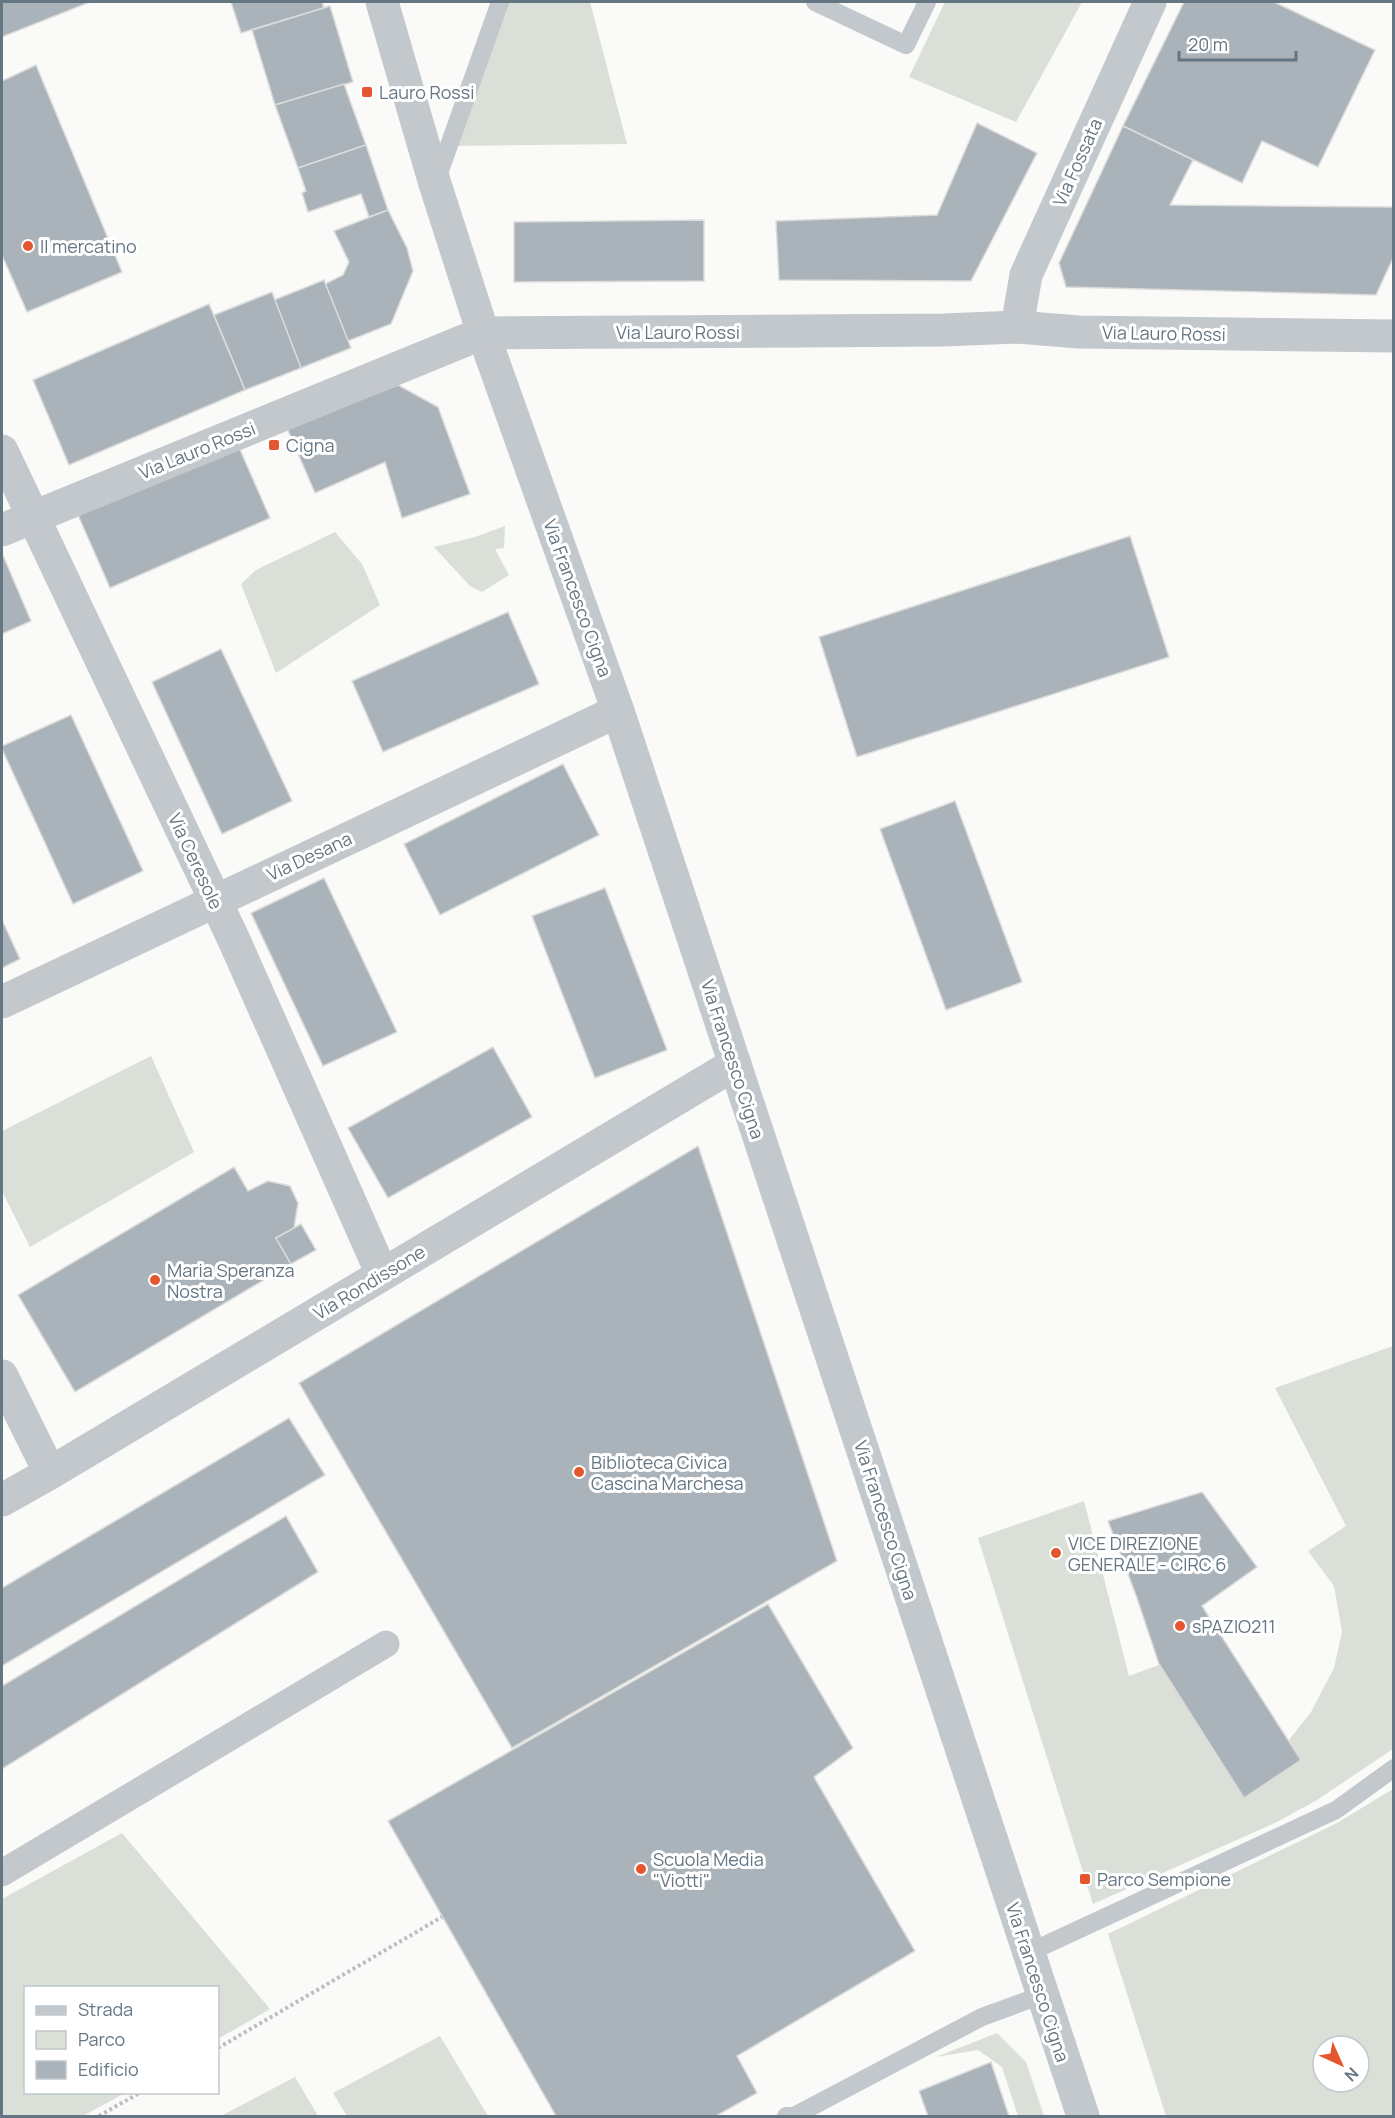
<svg xmlns="http://www.w3.org/2000/svg" width="1395" height="2118" viewBox="0 0 1395 2118" font-family="Manrope,sans-serif">
<rect width="100%" height="100%" fill="#fafaf8"/>
<g fill="#dadfd7" fill-rule="evenodd">
<polygon points="508,2 590,2 627,144 452,146"/>
<polygon points="945,2 1082,2 1016,122 909,77"/>
<polygon points="505,526 504,548 495,549 509,575 482,592 470,586 434,547 475,537"/>
<polygon points="335,532 362,564 380,605 276,673 241,584 256,570"/>
<polygon points="151,1056 194,1152 30,1247 2,1191 2,1131"/>
<polygon points="1393,1346 1393,1749 1317,1800 1277,1822 1093,1904 978,1538 1084,1501 1129,1676 1159,1665 1244,1797 1311,1712 1334,1668 1342,1632 1334,1586 1308,1551 1346,1526 1275,1388"/>
<path d="M 1393,1789 L 1393,2116 L 1166,2116 L 1108,1934 L 1337,1823 ZM 1323,2046 L 1359,2046 L 1359,2082 L 1323,2082 Z"/>
<polygon points="122,1833 270,2009 218,2039 218,1988 26,1988 26,2092 125,2093 83,2116 2,2116 2,1899"/>
<polygon points="997,2033 1026,2062 1044,2116 1018,2116 1002,2067 978,2050 936,2057"/>
<polygon points="440,2036 488,2116 347,2116 333,2093"/>
<polygon points="295,2077 318,2116 221,2116"/>
</g>
<g fill="#aab3b9" stroke="#dcdcda" stroke-width="1.5">
<polygon points="2,2 90,2 2,37"/>
<polygon points="231,2 322,2 324,8 241,33"/>
<polygon points="1184,2 1274,2 1375,50 1318,167 1262,141 1242,183 1123,126"/>
<polygon points="330,6 353,82 275,105 252,30"/>
<polygon points="36,65 122,272 27,312 2,255 2,81"/>
<polygon points="344,84 366,145 298,168 275,105"/>
<polygon points="977,123 1037,153 971,281 779,280 776,221 937,215"/>
<polygon points="1123,126 1193,160 1170,205 1394,207 1394,256 1376,295 1066,287 1059,263"/>
<polygon points="366,145 388,210 369,217 361,194 308,212 302,193 306,191 298,168"/>
<polygon points="388,210 407,248 413,271 391,324 348,341 325,284 343,275 349,262 334,231"/>
<polygon points="704,220 704,281 514,282 514,222"/>
<polygon points="324,280 351,348 301,368 274,300"/>
<polygon points="272,292 301,368 245,390 214,315"/>
<polygon points="209,304 245,390 69,465 33,380"/>
<polygon points="398,385 438,407 470,494 402,518 385,462 315,493 287,428"/>
<polygon points="238,445 270,518 110,588 78,515"/>
<polygon points="1130,536 1169,657 857,757 819,637"/>
<polygon points="2,553 31,621 2,634"/>
<polygon points="508,612 539,684 383,752 352,681"/>
<polygon points="221,649 292,801 222,834 152,682"/>
<polygon points="71,715 143,871 73,904 2,749 2,746"/>
<polygon points="563,764 599,835 440,915 404,844"/>
<polygon points="955,801 1022,982 946,1010 880,829"/>
<polygon points="324,878 397,1032 323,1066 251,913"/>
<polygon points="605,888 667,1050 595,1078 532,916"/>
<polygon points="2,920 20,959 2,968"/>
<polygon points="493,1047 532,1117 388,1198 348,1128"/>
<polygon points="698,1146 837,1561 512,1748 299,1383"/>
<polygon points="234,1167 248,1191 268,1181 290,1186 298,1203 294,1228 276,1238 291,1264 75,1392 18,1295"/>
<polygon points="301,1224 316,1250 291,1264 276,1238"/>
<polygon points="289,1418 325,1475 2,1666 2,1588"/>
<polygon points="1202,1492 1257,1567 1202,1606 1301,1760 1244,1798 1159,1664 1137,1598 1108,1521"/>
<polygon points="286,1516 318,1572 2,1769 2,1686"/>
<polygon points="768,1604 853,1748 814,1777 915,1951 737,2056 757,2093 716,2116 556,2116 388,1821"/>
<polygon points="991,2062 1009,2116 928,2116 919,2091"/>
</g>
<g fill="none" stroke-linecap="round" stroke-linejoin="round">
<g stroke="#bbbfc2" stroke-width="4" stroke-dasharray="3 3" stroke-linecap="butt">
<polyline points="218,2048 442,1917"/>
<polyline points="99,2116 141,2092"/>
</g>
<g stroke="#c3c8cc" stroke-width="18">
<polyline points="815,2 906,45 927,2"/>
<polyline points="437,179 500,2"/>
<polyline points="1028,1953 1336,1810 1394,1768"/>
<polyline points="786,2116 794,2116 982,2017 1042,1995"/>
</g>
<polyline stroke="#c3c8cc" stroke-width="27" points="2,1873 386,1644"/>
<g stroke="#c3c8cc" stroke-width="33">
<polyline points="1017,327 1026,275 1150,2"/>
<polyline points="2,451 234,940 382,1274"/>
<polyline points="2,1002 618,711"/>
<polyline points="2,1376 50,1473"/>
<polyline points="2,1500 50,1473 735,1064"/>
</g>
<g stroke="#c3c8cc" stroke-width="33">
<polyline points="382,2 435,184 483,333 618,711 1083,2116"/>
<polyline points="2,530 483,333 944,330 1017,327 1079,332 1394,336"/>
</g>
</g>
<g fill="#e4572e" stroke="#fff" stroke-width="2">
<rect x="361" y="86" width="12" height="12" rx="3"/>
<circle cx="28" cy="246" r="6"/>
<rect x="268" y="439" width="12" height="12" rx="3"/>
<circle cx="155" cy="1280" r="6"/>
<circle cx="579" cy="1472" r="6"/>
<circle cx="1056" cy="1553" r="6"/>
<circle cx="1180" cy="1626" r="6"/>
<circle cx="641" cy="1869" r="6"/>
<rect x="1079" y="1873" width="12" height="12" rx="3"/>
</g>
<g text-anchor="middle" dominant-baseline="central" stroke-width="6" stroke-linejoin="round" paint-order="stroke">
<g font-size="18" fill="#657683" stroke="#fff" text-anchor="start">
<text x="379" y="92">Lauro Rossi</text>
<text x="40" y="246">Il mercatino</text>
<text x="286" y="445">Cigna</text>
<text x="167" y="1270">Maria Speranza<tspan x="167" dy="21">Nostra</tspan></text>
<text x="591" y="1462">Biblioteca Civica<tspan x="591" dy="21">Cascina Marchesa</tspan></text>
<text x="1068" y="1543">VICE DIREZIONE<tspan x="1068" dy="21">GENERALE - CIRC 6</tspan></text>
<text x="1192" y="1626">sPAZIO211</text>
<text x="653" y="1859">Scuola Media<tspan x="653" dy="21">"Viotti"</tspan></text>
<text x="1097" y="1879">Parco Sempione</text>
</g>
<g font-size="18" fill="#657683" stroke="#fff">
<text transform="translate(1077 162) rotate(-66)">Via Fossata</text>
<text x="678" y="332">Via Lauro Rossi</text>
<text transform="translate(1164 333) rotate(1)">Via Lauro Rossi</text>
<text transform="translate(197 450) rotate(-22)">Via Lauro Rossi</text>
<text transform="translate(578 598) rotate(70)">Via Francesco Cigna</text>
<text transform="translate(309 856) rotate(-25)">Via Desana</text>
<text transform="translate(196 861) rotate(65)">Via Ceresole</text>
<text transform="translate(733 1059) rotate(72)">Via Francesco Cigna</text>
<text transform="translate(369 1282) rotate(-31)">Via Rondissone</text>
<text transform="translate(886 1520) rotate(72)">Via Francesco Cigna</text>
<text transform="translate(1038 1982) rotate(72)">Via Francesco Cigna</text>
</g>
</g>
<rect width="1395" height="2118" fill="none" stroke="#657683" stroke-width="6"/>
<rect x="24" y="1986" width="195" height="108" fill="#ffffff" stroke="#c1c8cd" stroke-width="1.5"/>
<rect x="36" y="2006" width="30" height="9" fill="#c3c8cc" stroke="#c1c8cd" stroke-width="1.5"/>
<text x="78" y="2016" font-size="18" fill="#657683">Strada</text>
<rect x="36" y="2031" width="30" height="18" fill="#dadfd7" stroke="#c1c8cd" stroke-width="1.5"/>
<text x="78" y="2046" font-size="18" fill="#657683">Parco</text>
<rect x="36" y="2061" width="30" height="18" fill="#aab3b9" stroke="#c1c8cd" stroke-width="1.5"/>
<text x="78" y="2076" font-size="18" fill="#657683">Edificio</text>
<g transform="translate(1341 2064) rotate(135)"><circle r="28" fill="#ffffff" stroke="#c1c8cd" stroke-width="1.5"/>
<path d="M0-4.5L10 22L0 15L-10 22Z" fill="#e4572e"/>
<text y="-9" font-size="16" font-weight="bold" text-anchor="middle" fill="#657683">N</text>
</g>
<path d="M1179 51v9h117v-9" fill="none" stroke="#657683" stroke-width="3"/>
<text x="1188" y="51" font-size="18" fill="#657683" stroke="#ffffff" stroke-width="4.5" paint-order="stroke">20 m</text>
</svg>
